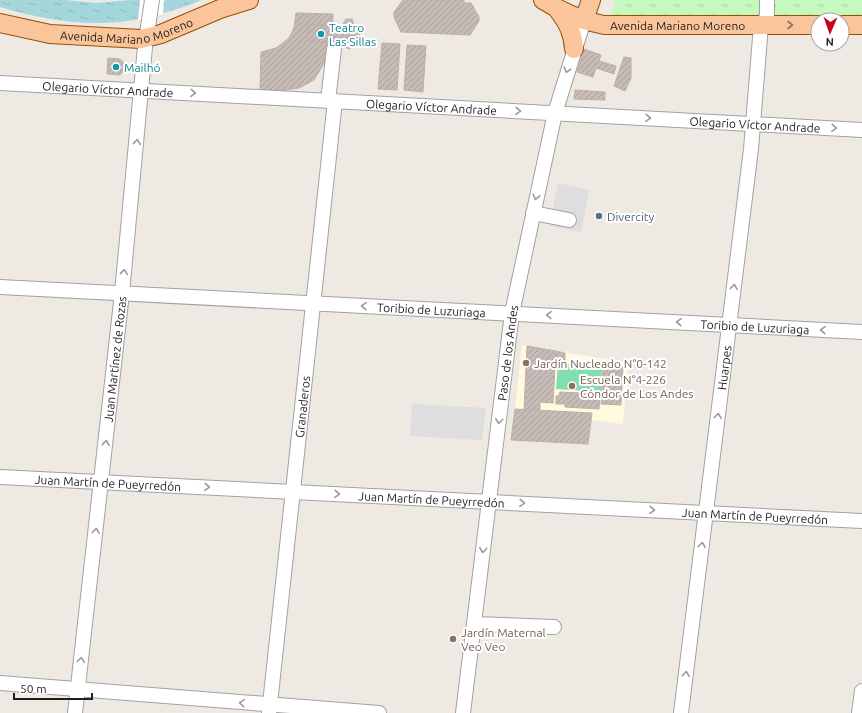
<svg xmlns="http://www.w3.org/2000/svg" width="862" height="713" viewBox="0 0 862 713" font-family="Ubuntu,sans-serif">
<defs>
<pattern id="park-tufts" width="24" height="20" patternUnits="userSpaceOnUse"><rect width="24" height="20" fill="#c4f9c0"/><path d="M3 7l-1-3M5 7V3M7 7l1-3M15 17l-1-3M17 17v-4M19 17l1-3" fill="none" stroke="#a8d5a5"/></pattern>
<pattern id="water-ripples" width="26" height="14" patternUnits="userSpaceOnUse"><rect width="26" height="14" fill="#a4d7dc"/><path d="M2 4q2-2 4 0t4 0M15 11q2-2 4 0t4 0" fill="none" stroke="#8db8bc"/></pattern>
<pattern id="building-hatch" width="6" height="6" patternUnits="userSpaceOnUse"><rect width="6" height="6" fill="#c6bbb7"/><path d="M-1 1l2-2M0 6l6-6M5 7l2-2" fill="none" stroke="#aaa09d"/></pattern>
</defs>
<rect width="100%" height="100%" fill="#efe9e4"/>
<polygon fill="#fffadd" points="522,345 629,363 623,424 591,420 591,413 515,409"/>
<polygon fill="url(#park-tufts)" points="616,0 862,0 862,16 610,17"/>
<polygon fill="#82dead" points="558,363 602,366 601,392 556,389"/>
<g fill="#dedede">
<polygon points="558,183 589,190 581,232 549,226"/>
<polygon points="412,404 486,408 482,440 410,436"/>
</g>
<path fill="url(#water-ripples)" d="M 0,0 L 65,0 L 96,3 L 130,0 L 202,0 C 127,30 77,29 0,7 Z"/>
<polygon fill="#fff" points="140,0 164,0 163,14 138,20"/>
<g fill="url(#building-hatch)" stroke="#c0aea6">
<polygon points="403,0 464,0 464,3 471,3 479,17 479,21 470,35 401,32 394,17 394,12"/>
<polygon points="296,13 333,14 332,43 328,57 314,80 299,88 279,91 260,90 261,52 276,48 289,38 294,28"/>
<polygon points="346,19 352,19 355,28 360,28 359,44 348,49 342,43 307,41 307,25 342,26"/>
<polygon points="382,43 400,44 397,90 378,89"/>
<polygon points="407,45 426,46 423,92 404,90"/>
<polygon points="584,49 601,55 599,61 616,66 614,74 596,68 593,77 577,72"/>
<polygon points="624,57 631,58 631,78 625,91 614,86"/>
<polygon points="108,58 120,59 125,64 125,70 120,75 107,74"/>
<polygon points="575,90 605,92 605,100 574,99"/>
<polygon points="527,346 556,351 553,403 540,402 540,410 524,409"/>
<polygon points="556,351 565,353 565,361 556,361"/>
<polygon points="603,366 623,367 621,405 601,404"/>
<polygon points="560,392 600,394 599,409 565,407 565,404 556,404 556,396 559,396"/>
<polygon points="515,409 592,413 588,444 511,440"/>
</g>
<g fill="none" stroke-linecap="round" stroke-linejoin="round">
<defs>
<g id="minor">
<path id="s1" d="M 0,83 L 862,130"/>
<polyline points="328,101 334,49"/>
<polyline points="533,213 569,220"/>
<path id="s2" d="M 0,287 L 862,332"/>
<path id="s3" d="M 0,477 L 862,521"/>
<polyline points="474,624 554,627"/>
<polyline points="0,683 379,713"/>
<path id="s4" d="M 75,713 L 122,293 L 145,47 L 152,0"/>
<path id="s5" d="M 269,713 L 335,101"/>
<path id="s6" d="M 463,713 L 512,313 L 555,113 L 584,20"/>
<path id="s7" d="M 681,713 L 751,149 L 761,25 L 767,17 L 767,0"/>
<polyline points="859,713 862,691"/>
</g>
<g id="major">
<path id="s8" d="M 543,0 C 562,12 582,21 604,25 L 818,25"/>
<path d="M 558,10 C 568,23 573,33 574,49"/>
<polyline points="584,20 591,0"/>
<path id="s9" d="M 0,23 L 50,34 L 141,39 L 161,34 L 220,9 L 249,0"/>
<polyline points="842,25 862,25"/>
</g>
</defs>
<use href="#minor" stroke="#a2a2a2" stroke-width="16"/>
<use href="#major" stroke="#965001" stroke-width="20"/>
<use href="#minor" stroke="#fff" stroke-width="14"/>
<use href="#major" stroke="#fbc59c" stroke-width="18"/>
</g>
<defs><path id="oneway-chevron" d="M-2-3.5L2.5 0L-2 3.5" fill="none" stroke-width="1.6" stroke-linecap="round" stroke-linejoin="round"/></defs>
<use stroke="#8c725d" href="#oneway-chevron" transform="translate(790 25)"/>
<g stroke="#9a9a9a">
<use href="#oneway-chevron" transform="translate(567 70) rotate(106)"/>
<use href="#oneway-chevron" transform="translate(193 93) rotate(3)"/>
<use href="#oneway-chevron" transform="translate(518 111) rotate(3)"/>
<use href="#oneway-chevron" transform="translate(648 118) rotate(3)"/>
<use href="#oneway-chevron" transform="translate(834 128) rotate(3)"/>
<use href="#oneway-chevron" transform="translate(137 142) rotate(-84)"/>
<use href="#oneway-chevron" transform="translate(536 197) rotate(103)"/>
<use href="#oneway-chevron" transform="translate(124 272) rotate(-84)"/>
<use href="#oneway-chevron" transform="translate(734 287) rotate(-83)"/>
<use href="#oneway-chevron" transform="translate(364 306) rotate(-177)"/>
<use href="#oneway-chevron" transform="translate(549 315) rotate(-177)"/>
<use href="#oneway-chevron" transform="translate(679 322) rotate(-177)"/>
<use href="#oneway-chevron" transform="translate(823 330) rotate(-177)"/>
<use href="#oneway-chevron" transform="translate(718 416) rotate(-83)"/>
<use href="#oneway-chevron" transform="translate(499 421) rotate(97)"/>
<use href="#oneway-chevron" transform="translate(106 443) rotate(-84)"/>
<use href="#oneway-chevron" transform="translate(207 487) rotate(3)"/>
<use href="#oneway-chevron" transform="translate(337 494) rotate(3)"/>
<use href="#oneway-chevron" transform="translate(522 503) rotate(3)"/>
<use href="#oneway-chevron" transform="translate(652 510) rotate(3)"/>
<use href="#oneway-chevron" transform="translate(96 531) rotate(-83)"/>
<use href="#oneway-chevron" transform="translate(702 545) rotate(-83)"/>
<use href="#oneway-chevron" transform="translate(483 550) rotate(97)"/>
<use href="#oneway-chevron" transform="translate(81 660) rotate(-83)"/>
<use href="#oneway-chevron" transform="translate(686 674) rotate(-83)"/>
<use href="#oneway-chevron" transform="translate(242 703) rotate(-175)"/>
</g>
<g fill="#0f9aa8" stroke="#fff" stroke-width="1.5">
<circle cx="321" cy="34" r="4"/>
<circle cx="116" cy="67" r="4"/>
</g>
<circle fill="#5c6f8a" stroke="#fff" stroke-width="1.5" cx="599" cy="216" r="4"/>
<g fill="#8d6e63" stroke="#fff" stroke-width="1.5">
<circle cx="526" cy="363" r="4"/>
<circle cx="572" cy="386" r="4"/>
<circle cx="453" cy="639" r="4"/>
</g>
<g text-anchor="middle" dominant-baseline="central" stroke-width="4" stroke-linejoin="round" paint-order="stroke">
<g font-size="12" fill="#1e1e1e" stroke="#fff">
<text stroke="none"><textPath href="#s8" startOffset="140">Avenida Mariano Moreno</textPath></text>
<text stroke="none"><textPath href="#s9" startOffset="129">Avenida Mariano Moreno</textPath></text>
<text stroke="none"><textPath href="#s1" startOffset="108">Olegario Víctor Andrade</textPath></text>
<text stroke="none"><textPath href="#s1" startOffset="432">Olegario Víctor Andrade</textPath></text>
<text stroke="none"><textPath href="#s1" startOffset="756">Olegario Víctor Andrade</textPath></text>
<text stroke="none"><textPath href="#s2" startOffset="432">Toribio de Luzuriaga</textPath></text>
<text stroke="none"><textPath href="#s2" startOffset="756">Toribio de Luzuriaga</textPath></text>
<text stroke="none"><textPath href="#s6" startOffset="363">Paso de los Andes</textPath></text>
<text stroke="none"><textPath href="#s4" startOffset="356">Juan Martínez de Rozas</textPath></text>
<text stroke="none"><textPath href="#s7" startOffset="348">Huarpes</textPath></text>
<text stroke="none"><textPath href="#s5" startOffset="308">Granaderos</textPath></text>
<text stroke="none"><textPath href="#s3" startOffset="108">Juan Martín de Pueyrredón</textPath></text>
<text stroke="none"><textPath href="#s3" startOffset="432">Juan Martín de Pueyrredón</textPath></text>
<text stroke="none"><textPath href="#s3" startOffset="756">Juan Martín de Pueyrredón</textPath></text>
</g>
<g font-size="12" fill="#0d838f" stroke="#fff" text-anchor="start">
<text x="329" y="27">Teatro<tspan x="329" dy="14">Las Sillas</tspan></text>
<text x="124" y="67">Mailhó</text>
</g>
<g font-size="12" fill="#4e5e75" stroke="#fff" text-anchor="start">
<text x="607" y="216">Divercity</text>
</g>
<g font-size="12" fill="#785e54" stroke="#fff" text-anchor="start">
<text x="534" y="363">Jardín Nucleado N°0-142</text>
<text x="580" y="379">Escuela N°4-226<tspan x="580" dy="14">Cóndor de Los Andes</tspan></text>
<text x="461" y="632">Jardín Maternal<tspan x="461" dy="14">Veo Veo</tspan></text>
</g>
</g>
<g transform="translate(830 32) rotate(182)"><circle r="19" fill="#ffffff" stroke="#a5a5a5"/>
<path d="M0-3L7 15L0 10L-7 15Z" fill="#ca011e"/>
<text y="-6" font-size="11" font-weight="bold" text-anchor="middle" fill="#1e1e1e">N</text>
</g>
<path d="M14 693v6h78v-6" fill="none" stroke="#1e1e1e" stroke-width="2"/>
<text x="20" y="693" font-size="12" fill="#1e1e1e" stroke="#ffffff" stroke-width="3" paint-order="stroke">50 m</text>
</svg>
